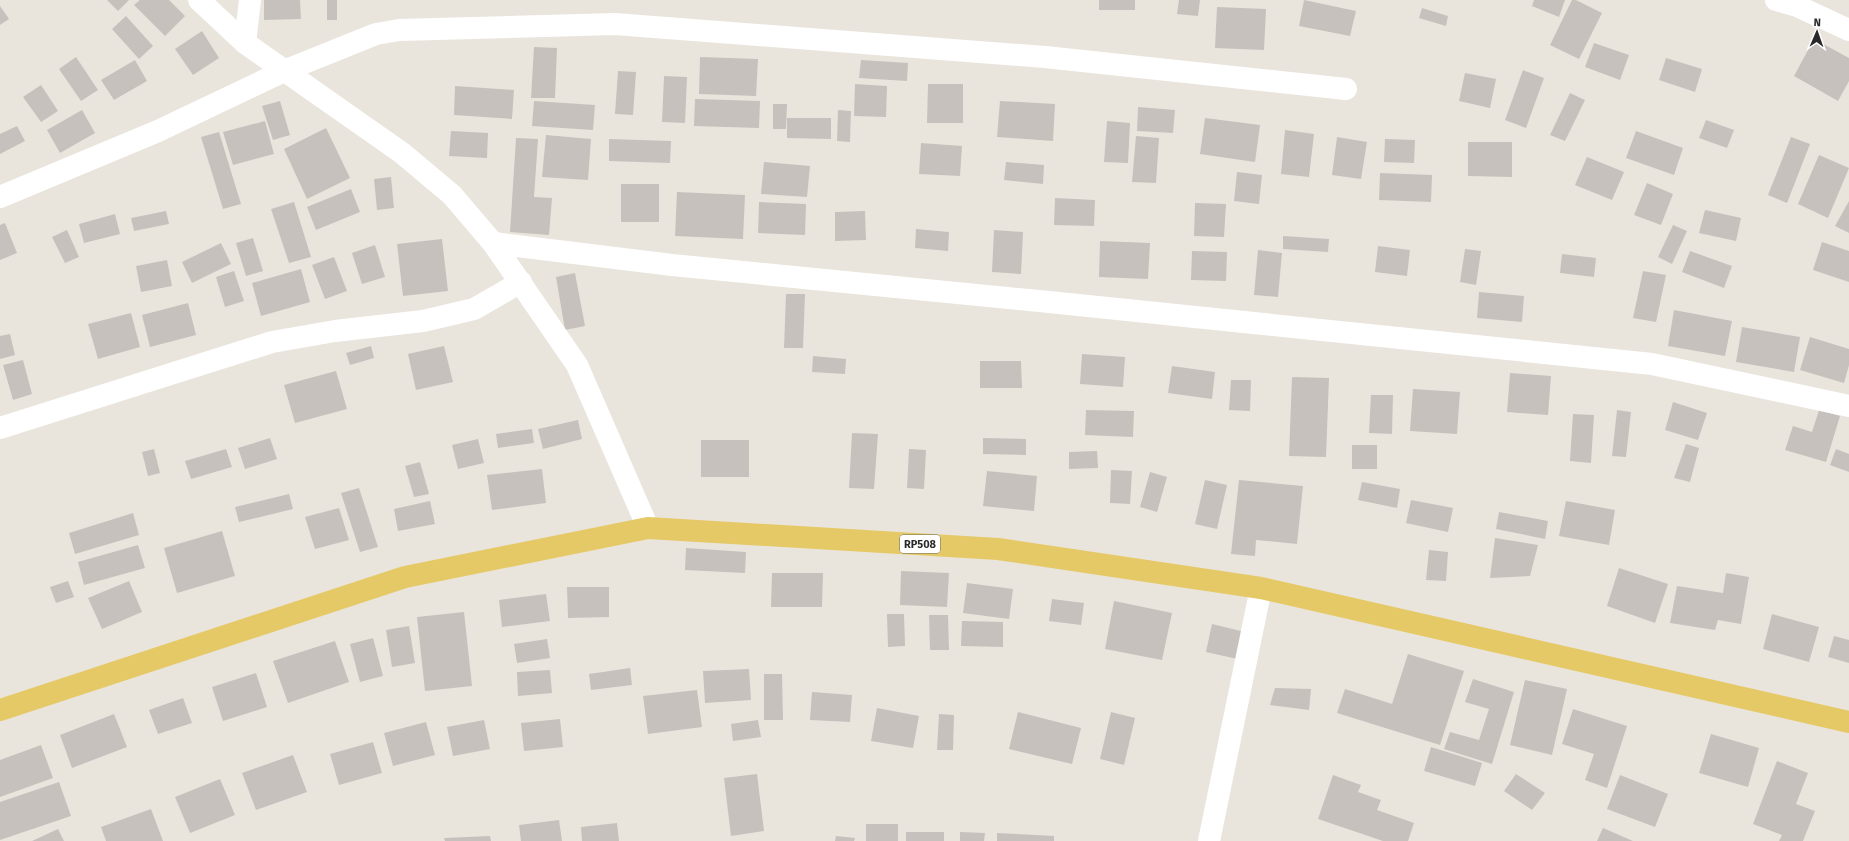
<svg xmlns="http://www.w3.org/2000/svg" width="1849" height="841" viewBox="0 0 1849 841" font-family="'Fira Sans',sans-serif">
<rect width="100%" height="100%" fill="#eae5dc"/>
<g fill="#c6c1bc">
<polygon points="107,0 129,0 118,11"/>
<polygon points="140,0 169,0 185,16 165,36 134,5"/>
<polygon points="264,0 300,0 301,19 264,20"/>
<rect x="327" y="0" width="10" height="20"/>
<rect x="1099" y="0" width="36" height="10"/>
<polygon points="1179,0 1200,0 1198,16 1177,14"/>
<polygon points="1304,0 1356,11 1350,36 1299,26"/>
<polygon points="1534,0 1565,0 1559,17 1532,6"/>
<polygon points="1572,0 1576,0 1602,13 1579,59 1550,45"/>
<polygon points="0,6 9,19 0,25"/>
<polygon points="1217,7 1266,9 1264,50 1215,48"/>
<polygon points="1422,8 1448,16 1446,26 1419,18"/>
<polygon points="126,16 153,46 139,59 112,29"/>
<polygon points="202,31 219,58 193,75 175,49"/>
<polygon points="1814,39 1849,58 1849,81 1838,101 1794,76"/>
<polygon points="1594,43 1629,55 1620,80 1585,67"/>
<polygon points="534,47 557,48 555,98 531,98"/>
<polygon points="76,57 98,90 81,101 59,69"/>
<polygon points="700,57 758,59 756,96 699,94"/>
<polygon points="1666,58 1702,69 1695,92 1659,80"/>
<polygon points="135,60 147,81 114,100 101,80"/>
<polygon points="861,60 908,63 907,81 859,78"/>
<polygon points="1523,70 1544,78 1526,128 1505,120"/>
<polygon points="618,71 636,72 633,115 615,114"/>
<polygon points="1465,73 1496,79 1490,108 1459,101"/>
<polygon points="664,76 687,77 685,123 662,122"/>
<polygon points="855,84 887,86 886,117 854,116"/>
<polygon points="928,84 963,84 963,123 927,123"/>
<polygon points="41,85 58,111 41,122 23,97"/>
<polygon points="455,86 514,90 512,119 454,115"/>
<polygon points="1570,93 1585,100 1565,141 1550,135"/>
<polygon points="695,99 760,101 759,128 694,126"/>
<polygon points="280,101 290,135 273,140 262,106"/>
<polygon points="534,101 595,105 593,130 532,126"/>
<polygon points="1000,101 1055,104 1053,141 997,137"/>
<polygon points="773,104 787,104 786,129 773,129"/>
<polygon points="1138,107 1175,110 1173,133 1137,131"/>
<polygon points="82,110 95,133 60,153 47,130"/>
<polygon points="838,110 851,111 850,142 837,141"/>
<polygon points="787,118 831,118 831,139 787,138"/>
<polygon points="1205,118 1260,125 1255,162 1200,154"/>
<polygon points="1706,120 1734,130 1727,148 1699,138"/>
<polygon points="265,121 274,154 233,165 223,132"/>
<polygon points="1107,121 1130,123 1128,163 1104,162"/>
<polygon points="17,126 25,141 0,154 0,134"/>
<polygon points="326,128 350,178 307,199 284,149"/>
<polygon points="1285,130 1314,134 1309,177 1281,174"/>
<polygon points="451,131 488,133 487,158 449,156"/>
<polygon points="1636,131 1683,148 1674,175 1626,158"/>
<polygon points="219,132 241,204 223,209 201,137"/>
<polygon points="546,135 591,139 588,180 542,177"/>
<polygon points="1136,136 1159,138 1156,183 1132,182"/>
<polygon points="1337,137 1367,142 1361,179 1332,175"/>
<polygon points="1791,137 1810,144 1787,203 1768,195"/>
<polygon points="516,138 538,139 534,197 552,198 549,235 510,232"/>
<polygon points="609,139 671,141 670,163 609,161"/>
<polygon points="1385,139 1415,140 1414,163 1384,162"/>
<polygon points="1468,142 1512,142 1512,177 1468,176"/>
<polygon points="921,143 962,146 960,176 919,174"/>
<polygon points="1819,155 1849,168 1828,218 1798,204"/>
<polygon points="1587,157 1624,172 1612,200 1575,185"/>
<polygon points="764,162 810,166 807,197 761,194"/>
<polygon points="1006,162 1044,165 1043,184 1004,180"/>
<polygon points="1237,172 1262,175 1259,204 1234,201"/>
<polygon points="1380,173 1432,175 1431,202 1379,200"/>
<polygon points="391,177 394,208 377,210 374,179"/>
<polygon points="1647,183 1673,194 1661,225 1634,215"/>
<rect x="621" y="184" width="38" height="38"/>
<polygon points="351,189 360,212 316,230 307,207"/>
<polygon points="677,192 745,195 743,239 675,236"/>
<polygon points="1055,198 1095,200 1094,226 1054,225"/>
<polygon points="1849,201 1849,233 1835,226"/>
<polygon points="294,202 311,257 289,263 271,209"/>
<polygon points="759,202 806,204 805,235 758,233"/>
<polygon points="1195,203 1226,204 1224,237 1194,236"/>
<polygon points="1705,210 1741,218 1736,241 1699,233"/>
<polygon points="166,211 169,224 134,231 131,218"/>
<polygon points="865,211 866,240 835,241 835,212"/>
<polygon points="115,214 120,234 84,243 79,224"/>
<polygon points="5,223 17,253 0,260 0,225"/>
<polygon points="1673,225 1687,231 1672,264 1658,257"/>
<polygon points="916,229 949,232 948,251 915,248"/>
<polygon points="67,230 79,257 65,263 52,237"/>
<polygon points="994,230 1023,232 1021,274 992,272"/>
<polygon points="1283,236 1329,239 1328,252 1283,249"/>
<polygon points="253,238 263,271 246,276 236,243"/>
<polygon points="442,239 448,291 403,296 397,244"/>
<polygon points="1100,241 1150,243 1148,279 1099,277"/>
<polygon points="1822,242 1849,251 1849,282 1813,270"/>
<polygon points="221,243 231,264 192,283 182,262"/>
<polygon points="375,245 385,277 362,284 352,253"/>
<polygon points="1378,246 1410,250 1407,276 1375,272"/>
<polygon points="1465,249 1481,251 1476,285 1460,282"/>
<polygon points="1258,250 1282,253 1278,297 1254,295"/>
<polygon points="1192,251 1227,252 1226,281 1191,280"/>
<polygon points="1690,251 1732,266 1724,288 1682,272"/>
<polygon points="1562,254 1596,258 1594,277 1560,273"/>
<polygon points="334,257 347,291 325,299 312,265"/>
<polygon points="167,260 172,286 141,292 136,266"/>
<polygon points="301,269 310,302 261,316 252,283"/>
<polygon points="234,271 244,301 225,307 216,277"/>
<polygon points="1643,271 1666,275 1656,322 1633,318"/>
<polygon points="575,273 585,326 565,330 556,277"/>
<polygon points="1479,292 1524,296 1522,322 1477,318"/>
<polygon points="786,294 805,294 803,348 784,348"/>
<polygon points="188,303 196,335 150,347 142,315"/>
<polygon points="1674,310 1732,321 1725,356 1668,346"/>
<polygon points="131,313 140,347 98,359 88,324"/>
<polygon points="1742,327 1800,337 1794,372 1736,362"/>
<polygon points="10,334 15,355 0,359 0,336"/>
<polygon points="1810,337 1849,349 1849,365 1844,383 1800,370"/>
<polygon points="371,346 374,358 350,365 346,353"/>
<polygon points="444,346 453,382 416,390 408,354"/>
<polygon points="1082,354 1125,357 1123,387 1080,384"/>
<polygon points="813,356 846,359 845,374 812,372"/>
<polygon points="23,360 32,394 13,400 3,365"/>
<polygon points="980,361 1021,361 1022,388 980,388"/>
<polygon points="1172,366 1215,372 1212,399 1168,393"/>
<polygon points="336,371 347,409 295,423 284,385"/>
<polygon points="1510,373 1551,376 1548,415 1507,412"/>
<polygon points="1292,377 1329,378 1326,457 1289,456"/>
<polygon points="1231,380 1251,380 1250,411 1229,410"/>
<polygon points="1413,389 1460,392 1457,434 1410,431"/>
<polygon points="1371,395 1393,395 1392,434 1369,433"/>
<polygon points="1673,402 1707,413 1698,440 1665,430"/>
<polygon points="1086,410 1134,411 1133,437 1085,435"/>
<polygon points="1617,410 1631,412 1626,457 1612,456"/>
<polygon points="1819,410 1840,416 1826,462 1785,450 1793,426 1812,432"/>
<polygon points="1573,414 1594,415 1591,463 1570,461"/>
<polygon points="578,420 582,439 543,449 538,429"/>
<polygon points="532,429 534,443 498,448 496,434"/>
<polygon points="852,433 878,434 874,489 849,488"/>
<polygon points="270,438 277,459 245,469 238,448"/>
<polygon points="983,438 1026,439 1026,455 983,454"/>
<polygon points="478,439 484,463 458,469 452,445"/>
<rect x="701" y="440" width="48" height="37"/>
<polygon points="1686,444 1699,448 1690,482 1674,478"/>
<rect x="1352" y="445" width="25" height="24"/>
<polygon points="154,449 160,473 148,476 142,452"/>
<polygon points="226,449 232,467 191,479 185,461"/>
<polygon points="909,449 926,450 924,489 907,488"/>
<polygon points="1836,449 1849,454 1849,472 1830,465"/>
<polygon points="1097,451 1098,468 1069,469 1069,452"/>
<polygon points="420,462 429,494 414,497 405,466"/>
<polygon points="542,469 546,503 492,510 487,475"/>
<polygon points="1111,470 1132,471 1130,504 1110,503"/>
<polygon points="987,471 1037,476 1034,511 983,506"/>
<polygon points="1150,472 1167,477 1157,512 1140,507"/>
<polygon points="1205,480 1227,485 1217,529 1195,524"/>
<polygon points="1239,480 1303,486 1297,544 1256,540 1255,556 1231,554"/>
<polygon points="1362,482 1400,489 1397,508 1358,500"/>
<polygon points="359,488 378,547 360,552 341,493"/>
<polygon points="289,494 293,509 239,522 235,507"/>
<polygon points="1411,500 1453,508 1448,532 1406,523"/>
<polygon points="430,501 435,524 398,531 394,509"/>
<polygon points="1566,501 1615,510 1609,545 1559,536"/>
<polygon points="339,508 349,540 315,549 305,517"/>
<polygon points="1499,512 1548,521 1545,539 1496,529"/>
<polygon points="133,513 139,535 75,554 69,533"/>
<polygon points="222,531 235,576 177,593 164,548"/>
<polygon points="1495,538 1538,545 1530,576 1490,578"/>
<polygon points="138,545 145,568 84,585 78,562"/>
<polygon points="686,548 746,552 745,573 685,570"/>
<polygon points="1429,550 1448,552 1446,581 1426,580"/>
<polygon points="1619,568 1668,584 1655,623 1607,606"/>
<polygon points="901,571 949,573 947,607 900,605"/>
<polygon points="772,573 823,573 822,607 771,607"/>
<polygon points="1726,573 1749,577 1741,624 1718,620 1715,630 1670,623 1677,586 1723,593"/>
<polygon points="68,581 74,597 56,603 50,587"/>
<polygon points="129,581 142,612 102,629 88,598"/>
<polygon points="967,583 1013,589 1009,619 963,613"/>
<polygon points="567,587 609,587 609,617 568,618"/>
<polygon points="546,594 550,621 502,627 499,600"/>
<polygon points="1052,599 1084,603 1081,625 1049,621"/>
<polygon points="1114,601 1172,613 1162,660 1105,649"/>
<polygon points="464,612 472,686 425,691 417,617"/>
<polygon points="887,614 904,614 905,646 888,647"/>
<polygon points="1772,614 1819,627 1809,662 1763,649"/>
<polygon points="929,615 948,615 949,650 930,650"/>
<polygon points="962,621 1003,622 1003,647 961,646"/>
<polygon points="1212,624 1249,633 1242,660 1206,652"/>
<polygon points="409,626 415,663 392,667 386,630"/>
<polygon points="1834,636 1849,640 1849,663 1828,657"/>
<polygon points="373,638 383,676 360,682 350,644"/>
<polygon points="547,639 550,658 517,663 514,644"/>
<polygon points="335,641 349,682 288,703 273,661"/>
<polygon points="1408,654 1464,671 1440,745 1337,713 1345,689 1392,704"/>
<polygon points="630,668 632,685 591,690 589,674"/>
<polygon points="749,669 751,700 705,703 703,671"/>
<polygon points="550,670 552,693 518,696 517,672"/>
<polygon points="256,673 267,707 223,721 212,687"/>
<polygon points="764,674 782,674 783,720 764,720"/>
<polygon points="1473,679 1514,692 1492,764 1444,749 1450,732 1479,740 1489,709 1465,702"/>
<polygon points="1525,680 1567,689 1552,755 1510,745"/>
<polygon points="1275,688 1311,689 1309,710 1270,705"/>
<polygon points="697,690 702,727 648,734 643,696"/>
<polygon points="812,692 852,695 850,722 810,720"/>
<polygon points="183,698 192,723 158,734 149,710"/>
<polygon points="877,708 919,716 913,748 871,741"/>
<polygon points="1573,709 1627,726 1607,788 1585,780 1594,754 1562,744"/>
<polygon points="1018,712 1081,728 1072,764 1009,749"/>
<polygon points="1111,712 1135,718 1124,765 1100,759"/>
<polygon points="114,714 127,747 72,768 60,735"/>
<polygon points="939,714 954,715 953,750 937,750"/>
<polygon points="560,719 563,747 524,751 521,723"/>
<polygon points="484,720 490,749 453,756 447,727"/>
<polygon points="758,720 761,737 733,741 731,724"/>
<polygon points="426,722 435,755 393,766 384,733"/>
<polygon points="1711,734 1759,748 1748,787 1699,773"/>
<polygon points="373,742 382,773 339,785 330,754"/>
<polygon points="41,745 53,778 0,797 0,760"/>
<polygon points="1431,747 1482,763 1475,786 1424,771"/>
<polygon points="293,755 307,792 256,810 242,773"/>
<polygon points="1777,761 1808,773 1796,804 1815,811 1803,841 1779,841 1782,835 1753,824"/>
<polygon points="757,774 764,831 731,836 724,778"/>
<polygon points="1516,774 1545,793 1532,810 1504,791"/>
<polygon points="1333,775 1361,785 1358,792 1381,800 1377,810 1414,823 1408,841 1383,841 1318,819"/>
<polygon points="1620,775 1668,794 1655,827 1607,809"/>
<polygon points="220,779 235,815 190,833 175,797"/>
<polygon points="59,782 71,816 0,840 0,802"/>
<polygon points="151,809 163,841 106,841 101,827"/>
<polygon points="559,820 562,841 521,841 519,825"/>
<polygon points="617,823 619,841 582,841 581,827"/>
<rect x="866" y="824" width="32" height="17"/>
<polygon points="1603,828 1633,841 1597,841"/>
<polygon points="58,829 64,841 32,841"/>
<rect x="906" y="832" width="38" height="9"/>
<polygon points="960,832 985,833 984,841 960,841"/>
<polygon points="997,833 1054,836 1054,841 997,841"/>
<polygon points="490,836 491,841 445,841 444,838"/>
<polygon points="836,836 855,838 854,841 835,841"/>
</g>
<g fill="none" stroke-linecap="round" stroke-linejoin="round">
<g stroke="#fff" stroke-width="22">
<polyline points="199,0 245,43 402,153 452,195 493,243 577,365 648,528"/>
<polyline points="1776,0 1797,6 1849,30"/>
<polyline points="245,43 250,0"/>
<polyline points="0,197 158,131 284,71 376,34 399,30 615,24 1045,57 1346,89"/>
<polyline points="493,243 672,265 1049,302 1652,364 1849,406"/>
<polyline points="0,428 272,342 335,331 423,321 474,309 521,282"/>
<polyline points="1209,841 1261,588"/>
</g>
<polyline stroke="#e5c967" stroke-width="22" points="0,710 405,577 648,528 998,549 1261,588 1849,722"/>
</g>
<g text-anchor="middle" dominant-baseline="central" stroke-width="4" stroke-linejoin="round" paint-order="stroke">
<rect fill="#fff" stroke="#696969" stroke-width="1" x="900" y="535" width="40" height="18" rx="3"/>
<g font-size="11" font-weight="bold" fill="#292929">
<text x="920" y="544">RP508</text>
</g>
</g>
<g transform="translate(1817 32) rotate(2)" stroke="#ffffff" stroke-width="3" paint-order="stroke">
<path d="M0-3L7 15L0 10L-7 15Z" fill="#292929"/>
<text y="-6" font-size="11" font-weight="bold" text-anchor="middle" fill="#292929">N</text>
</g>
</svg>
